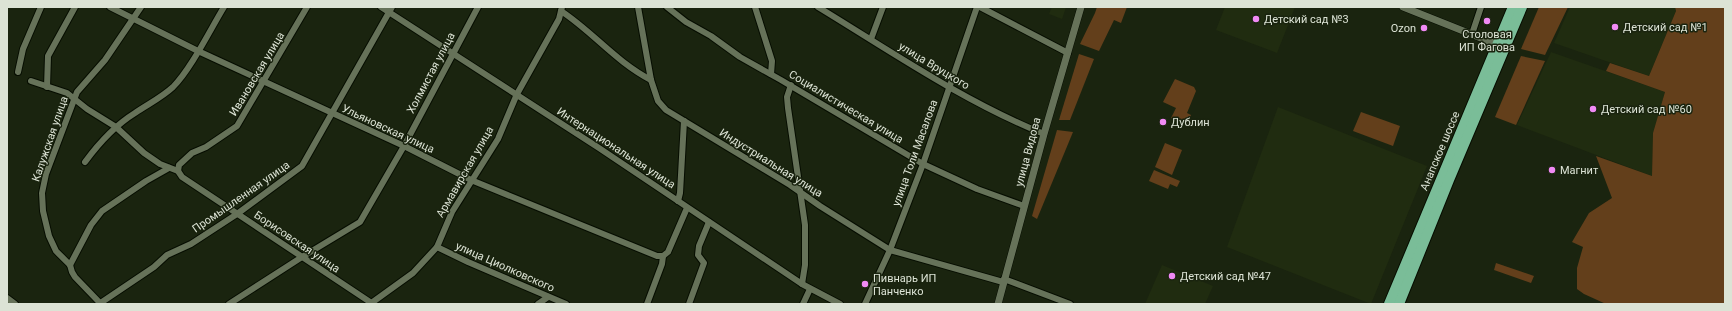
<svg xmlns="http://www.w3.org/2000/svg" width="1732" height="311" viewBox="0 0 1732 311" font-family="Roboto,sans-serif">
<rect width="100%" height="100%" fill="#1a240f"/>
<g fill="#202c10">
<polygon points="1052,7 1066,7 1062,19 1049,14"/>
<polygon points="1225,7 1295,7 1277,53 1216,30"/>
<polygon points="1570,7 1675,7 1676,11 1649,76 1554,43"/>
<polygon points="1551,52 1665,92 1653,133 1652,176 1517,125"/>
<polygon points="1278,107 1427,166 1371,304 1227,247"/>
<polygon points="1162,265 1213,286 1205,304 1145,304"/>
</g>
<g fill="#633f1b">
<polygon points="1097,7 1127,7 1121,23 1114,20 1099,51 1080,44 1095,13"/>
<polygon points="1539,7 1568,7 1545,55 1521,49"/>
<polygon points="1675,7 1725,7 1725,304 1606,304 1584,294 1577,289 1577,268 1583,247 1572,242 1589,213 1612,198 1596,156 1652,176 1653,133 1665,92 1606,71 1610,63 1649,76 1676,11"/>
<polygon points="1079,54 1094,59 1070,120 1059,120"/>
<polygon points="1521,56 1545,61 1516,125 1495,117"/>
<polygon points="1175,79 1194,87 1196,91 1187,113 1191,115 1187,124 1171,118 1176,108 1163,102"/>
<polygon points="1361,112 1400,126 1393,146 1353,131"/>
<polygon points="1057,130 1073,132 1037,219 1032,216"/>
<polygon points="1165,143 1182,150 1172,175 1155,167"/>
<polygon points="1154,170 1180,181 1177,187 1170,184 1168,189 1149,181"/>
<polygon points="1496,263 1534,276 1531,283 1494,270"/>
</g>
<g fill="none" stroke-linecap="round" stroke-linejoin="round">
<defs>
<g id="minor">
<polyline points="110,7 198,51 404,146 471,180 657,256 663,256"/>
<polyline points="381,7 599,148 802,284 840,304"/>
<polyline points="638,7 651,80 658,101 666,110 790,185 820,206 890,250 1003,282"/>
<polyline points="667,7 686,22 711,36 740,57 781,80 923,164 977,189 1024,206"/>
<polyline points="755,7 772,61 771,74"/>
<path d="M 818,7 C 892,52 963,101 1044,134"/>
<polyline points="980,7 1068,53"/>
<path d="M 561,11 C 593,32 616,62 651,80"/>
<polyline points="1472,34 1481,7"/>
<polyline points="871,39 883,7"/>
<polyline points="18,72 23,49 41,7"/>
<polyline points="31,81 67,93 87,109 116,127 144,153 160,164 178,171 182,177 373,304"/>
<polyline points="791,85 787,97 788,108 805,225 805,265 802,284"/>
<polyline points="47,87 48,56 75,7"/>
<path d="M 85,162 C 99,143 114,126 135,113 C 148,104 161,98 173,87 C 191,69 210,30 224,7"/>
<polyline points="178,171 179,165 192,153 206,147 237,126 307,7"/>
<polyline points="678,201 680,193 684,121"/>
<polyline points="437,247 468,262 566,304"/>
<polyline points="70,265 91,225 102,211 146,181 169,168"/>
<polyline points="1004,279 1070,304"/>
<polyline points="7,298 15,304"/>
<polyline points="100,303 75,277 72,272 70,265 56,251 49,236 43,211 42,193 46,174 77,92 105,60 141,7"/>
<polyline points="99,304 154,267 167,255 191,244 237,214 302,166 392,7"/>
<polyline points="229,304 302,257 360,222 404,146 478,7"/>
<polyline points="370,304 413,273 437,247 452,212 498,139 517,94 559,19 562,7"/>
<polyline points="538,304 548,297"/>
<polyline points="647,304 662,264 663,256 668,252 687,208"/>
<polyline points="689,304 704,263 698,255 699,246 709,222"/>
<polyline points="803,304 810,289"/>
<polyline points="865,304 890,250 923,164 977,7"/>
</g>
<g id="tertiary">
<polyline points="1403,7 1501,46"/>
<polyline points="998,304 1044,134 1081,7"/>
</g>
<g id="trunk">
<polyline points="1389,304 1513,7"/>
<polyline points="1399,304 1449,180 1522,7"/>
</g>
</defs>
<use href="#minor" stroke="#060d00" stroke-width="8"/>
<use href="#tertiary" stroke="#060d00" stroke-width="8"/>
<use href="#trunk" stroke="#060d00" stroke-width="12"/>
<use href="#minor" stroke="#667259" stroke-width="6"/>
<use href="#tertiary" stroke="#667259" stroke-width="7"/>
<use href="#trunk" stroke="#7abd98" stroke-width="10"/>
</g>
<g fill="#f18af5" stroke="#1a240f" stroke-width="1.5">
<circle cx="1256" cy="19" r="4"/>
<circle cx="1487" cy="21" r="4"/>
<circle cx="1615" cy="27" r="4"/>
<circle cx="1424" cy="28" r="4"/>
<circle cx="1593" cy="109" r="4"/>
<circle cx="1163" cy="122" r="4"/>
<circle cx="1552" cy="170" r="4"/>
<circle cx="1172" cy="276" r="4"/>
<circle cx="865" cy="284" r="4"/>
</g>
<g text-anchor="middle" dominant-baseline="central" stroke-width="3" stroke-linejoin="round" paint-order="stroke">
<g font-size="11" fill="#dce3d5" stroke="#1a240f" text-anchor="start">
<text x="1264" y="19">Детский сад №3</text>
<text x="1623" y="27">Детский сад №1</text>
<text x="1416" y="28" text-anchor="end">Ozon</text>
<text x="1487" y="34" text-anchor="middle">Столовая<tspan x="1487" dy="13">ИП Фагова</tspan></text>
<text x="1601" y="109">Детский сад №60</text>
<text x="1171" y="122">Дублин</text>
<text x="1560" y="170">Магнит</text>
<text x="1180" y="276">Детский сад №47</text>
<text x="873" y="278">Пивнарь ИП<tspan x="873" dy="13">Панченко</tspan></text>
</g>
<g font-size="11" fill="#dce3d5" stroke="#1a240f">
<text transform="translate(934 66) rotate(31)">улица Вруцкого</text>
<text transform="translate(431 73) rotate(-62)">Холмистая улица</text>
<text transform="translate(257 74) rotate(-59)">Ивановская улица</text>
<text transform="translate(846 107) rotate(31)">Социалистическая улица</text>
<text transform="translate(388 129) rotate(25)">Ульяновская улица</text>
<text transform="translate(50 139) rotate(-71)">Калужская улица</text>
<text transform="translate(616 148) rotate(33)">Интернациональная улица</text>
<text transform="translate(1440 151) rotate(-67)">Анапское шоссе</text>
<text transform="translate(1028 152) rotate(-75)">улица Видова</text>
<text transform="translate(915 153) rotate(-70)">улица Толи Масалова</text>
<text transform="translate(771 163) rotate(32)">Индустриальная улица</text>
<text transform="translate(465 172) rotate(-60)">Армавирская улица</text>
<text transform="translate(241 197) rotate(-35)">Промышленная улица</text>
<text transform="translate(297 242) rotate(34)">Борисовская улица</text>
<text transform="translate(505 267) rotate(24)">улица Циолковского</text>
</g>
</g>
<rect width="1732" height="311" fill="none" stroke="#dce3d5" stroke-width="16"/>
</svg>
